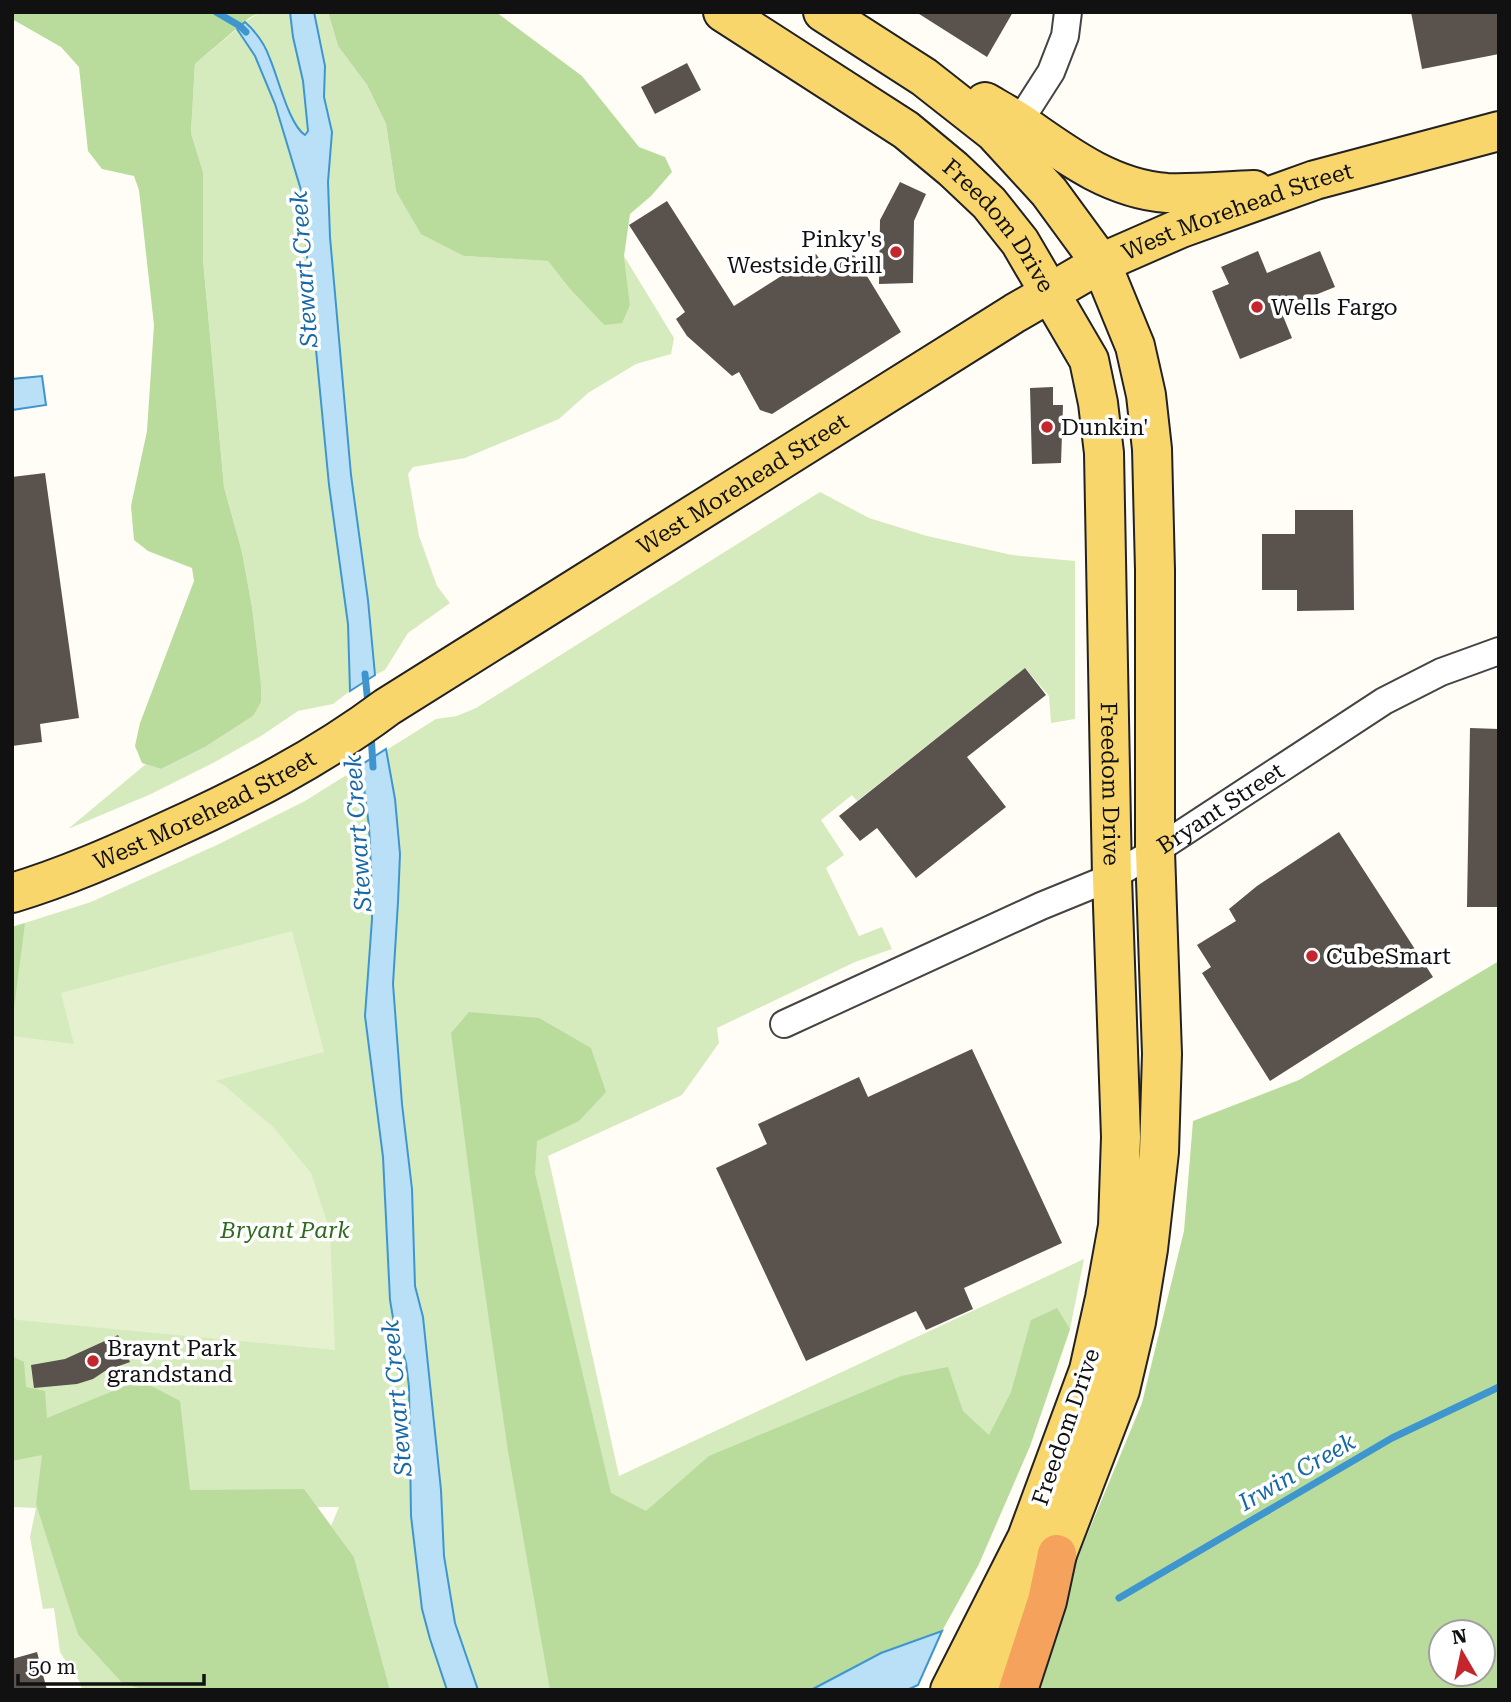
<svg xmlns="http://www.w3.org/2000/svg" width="1511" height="1702" viewBox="0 0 1511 1702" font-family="'Roboto Serif',serif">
<rect width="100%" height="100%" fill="#fffdf5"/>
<g fill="#d5ebbd">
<path d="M 260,12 L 290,12 L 293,37 L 303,81 L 308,131 L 305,135 C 289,125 278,78 270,59 C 265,44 256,32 245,22 Z"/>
<polygon points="314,12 328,12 338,46 367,85 386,124 396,191 464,256 548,261 569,288 604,325 630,306 624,256 674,338 671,354 636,364 588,393 559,419 465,458 413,467 408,474 419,536 437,586 450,603 408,633 385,670 375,675 368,600 351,475 330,237 328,182 332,132 324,97 325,66"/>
<polygon points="237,29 255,56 275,104 304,200 305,235 329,485 348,624 350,691 333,704 298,711 261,736 213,763 151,794 68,829 146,764 161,769 205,747 253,716 261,684 252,607 242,552 224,487 203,260 203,172 191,133 195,64"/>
<polygon points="820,492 869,518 927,536 1012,555 1075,561 1075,719 1051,723 1049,696 1025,668 857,801 852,795 821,820 844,855 826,868 859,936 882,927 892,949 855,962 717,1028 719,1043 682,1095 548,1156 619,1476 1084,1259 1070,1329 1030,1446 978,1566 777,1677 760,1690 473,1690 471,1668 455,1623 444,1556 442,1508 411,1517 422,1609 430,1639 447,1690 390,1690 354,1557 331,1526 339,1507 38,1507 78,1635 123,1684 146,1690 82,1690 80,1682 60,1652 54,1608 43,1609 30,1537 36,1508 12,1507 12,927 91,902 219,844 305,801 436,719 457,716 476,708"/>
</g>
<g fill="#b9dc9c" fill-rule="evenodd">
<polygon points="12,12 260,12 249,18 195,64 191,133 203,172 203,260 224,487 242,552 252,607 261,684 261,702 253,716 205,747 161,769 142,763 135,746 140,723 194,581 192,568 148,551 134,540 131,506 147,431 154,325 139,190 134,176 102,169 88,151 79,67 61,47 12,19"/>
<polygon points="328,12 496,12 582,76 639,147 665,157 672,172 651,196 630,214 624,256 630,305 622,323 604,325 569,288 548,261 464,256 421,234 396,191 386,124 367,85 338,46"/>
<polygon points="25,923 12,1024 12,927"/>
<path d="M 1499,961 L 1499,1690 L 1033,1690 L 1058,1605 L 1142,1403 L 1184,1231 L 1193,1121 L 1299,1080 ZM 1441,1632 L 1483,1632 L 1483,1674 L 1441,1674 Z"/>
<polygon points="469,1012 539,1018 591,1048 606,1092 579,1121 537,1141 535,1173 611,1493 646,1511 709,1456 901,1376 948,1367 963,1411 989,1435 1011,1392 1031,1320 1057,1308 1070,1329 1030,1446 978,1566 942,1631 881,1653 811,1690 550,1690 508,1451 480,1258 451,1033"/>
<polygon points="12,1356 24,1362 26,1387 45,1391 47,1418 140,1380 180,1401 190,1490 304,1489 354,1557 390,1690 146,1690 123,1684 78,1635 36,1504 42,1455 12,1461"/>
</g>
<polygon fill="#e6f2cf" points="292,931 324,1052 215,1081 224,1085 273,1127 311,1173 330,1231 335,1350 18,1320 12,1317 12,1036 74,1044 61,993"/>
<g fill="#b9e0f7" stroke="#3f96cf" stroke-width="2">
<path d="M 290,12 L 314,12 L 325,66 L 324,97 L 332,132 L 328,182 L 330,237 L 351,475 L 368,600 L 375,675 L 350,691 L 348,624 L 329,485 L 305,235 L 304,200 L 275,104 L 255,56 L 237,29 L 245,22 C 256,32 265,44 270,59 C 278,77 289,125 305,135 L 308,131 L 303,81 L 293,37 Z"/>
<polygon points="42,376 46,405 12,410 12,379"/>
<polygon points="386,749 395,799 400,854 398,902 393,984 402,1104 412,1189 415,1286 423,1317 441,1490 444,1556 455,1623 478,1690 447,1690 430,1639 422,1609 411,1516 409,1387 406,1363 393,1318 390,1300 383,1157 365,1016 372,919 371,869 369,826 361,765"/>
<polygon points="942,1631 918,1685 907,1690 811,1690 881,1653"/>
</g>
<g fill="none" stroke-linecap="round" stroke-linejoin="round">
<g stroke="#3f96cf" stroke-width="7">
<polyline points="216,12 240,26 246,32"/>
<polyline points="365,674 368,704"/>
<polyline points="371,733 373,767"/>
<polyline points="1119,1598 1392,1438 1499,1387"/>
</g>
</g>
<g fill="#5a524d">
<polygon points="916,12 1013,12 987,57"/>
<polygon points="1411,12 1499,12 1499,54 1422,69"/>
<polygon points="687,63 701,90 655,114 641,87"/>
<polygon points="900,182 926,194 914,221 913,283 879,284 880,220"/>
<polygon points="667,201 734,306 816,254 827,270 853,253 901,332 772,414 760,410 739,372 732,376 687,336 676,319 685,312 629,225"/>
<polygon points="1258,251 1267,273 1320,251 1335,287 1288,306 1289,314 1283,316 1292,338 1240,359 1212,291 1229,284 1221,267"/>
<polygon points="1053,387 1053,405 1063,405 1061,463 1032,464 1030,388"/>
<polygon points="45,473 79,718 40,724 42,742 12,746 12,477"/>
<polygon points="1295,510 1353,510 1354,610 1297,611 1297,590 1262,590 1262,534 1295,534"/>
<polygon points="1025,668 1046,695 967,757 1006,807 916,878 877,828 860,841 839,816"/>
<polygon points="1470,728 1499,729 1499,907 1467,907"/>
<polygon points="1339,832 1433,977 1270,1081 1202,973 1211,967 1197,945 1236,921 1229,909 1257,886"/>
<polygon points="972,1049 1062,1243 964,1288 973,1309 926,1330 916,1311 806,1361 716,1168 767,1144 758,1124 859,1077 868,1097"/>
<polygon points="118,1335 130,1362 105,1371 93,1379 77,1384 34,1388 31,1365 65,1359"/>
<polygon points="37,1652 47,1690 12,1690 12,1659"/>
</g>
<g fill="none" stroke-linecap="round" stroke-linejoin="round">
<defs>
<g id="minor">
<polyline points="1019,122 1051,72 1065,36 1068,12"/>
<path id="s1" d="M 784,1024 L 1041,906 L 1112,877 L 1155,851 L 1384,701 L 1441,672 L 1499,651"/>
</g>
<g id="primary">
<path id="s2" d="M 723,12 L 906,130 L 953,169 L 989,203 L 1020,242 L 1089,360 L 1098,403 L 1104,453 L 1112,877 L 1121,1137 L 1118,1226 L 1105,1298 L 1089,1370 L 1027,1538 L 950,1690"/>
<polyline points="823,12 924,77 994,132 1049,192 1101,263 1135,346 1146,395 1152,449 1155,570 1155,851 1162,1054 1159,1152 1148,1249 1136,1322 1120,1390 1057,1554 988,1690"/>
<path d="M 985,102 C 997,109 1010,116 1022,124 C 1066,155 1111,189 1167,193 C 1195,194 1225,191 1254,190"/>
<path id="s3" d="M 12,893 C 65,877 115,855 165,832 C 243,797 319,758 387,707 L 1015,313 L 1101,263 L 1181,228 L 1315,180 L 1499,131"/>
</g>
<polyline id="motorway" points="1018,1690 1047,1601 1057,1554"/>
</defs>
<use href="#minor" stroke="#444" stroke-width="30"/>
<use href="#primary" stroke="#222" stroke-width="42"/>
<use href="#motorway" stroke="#222" stroke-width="42"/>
<use href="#minor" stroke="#fff" stroke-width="26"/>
<use href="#primary" stroke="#f9d66b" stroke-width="38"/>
<use href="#motorway" stroke="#f5a25d" stroke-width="38"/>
</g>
<g fill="#c4262e" stroke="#fff" stroke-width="2.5">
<circle cx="896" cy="252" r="7"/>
<circle cx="1257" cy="307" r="7"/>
<circle cx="1047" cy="427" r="7"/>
<circle cx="1312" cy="956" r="7"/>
<circle cx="93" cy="1361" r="7"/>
</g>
<g text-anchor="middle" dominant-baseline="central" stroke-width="7" stroke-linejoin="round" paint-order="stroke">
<g font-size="23" fill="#111" stroke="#fff">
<text stroke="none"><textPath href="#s3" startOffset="1407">West Morehead Street</textPath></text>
<text stroke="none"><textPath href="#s2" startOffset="352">Freedom Drive</textPath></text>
<text stroke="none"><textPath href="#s3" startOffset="840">West Morehead Street</textPath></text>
<text stroke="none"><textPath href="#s2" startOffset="940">Freedom Drive</textPath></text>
<text stroke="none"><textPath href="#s3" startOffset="210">West Morehead Street</textPath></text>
<text stroke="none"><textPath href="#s1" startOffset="488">Bryant Street</textPath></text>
<text transform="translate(1066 1427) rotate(-71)">Freedom Drive</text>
</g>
<g font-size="23" fill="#111" stroke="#fff" text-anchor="start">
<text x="882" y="239" text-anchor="end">Pinky's<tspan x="882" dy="26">Westside Grill</tspan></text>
<text x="1271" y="307">Wells Fargo</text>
<text x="1061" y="427">Dunkin'</text>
<text x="1326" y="956">CubeSmart</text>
<text x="107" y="1348">Braynt Park<tspan x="107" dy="26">grandstand</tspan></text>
</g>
<g font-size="23" font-style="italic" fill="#2f6b1f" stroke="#fff">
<text x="285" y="1230">Bryant Park</text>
</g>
<g font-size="24" font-style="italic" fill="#1768a6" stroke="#fff">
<text transform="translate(304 269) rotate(-94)">Stewart Creek</text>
<text transform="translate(358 833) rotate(-94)">Stewart Creek</text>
<text transform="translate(397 1398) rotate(-95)">Stewart Creek</text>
<text transform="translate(1297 1472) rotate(-30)">Irwin Creek</text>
</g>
</g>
<rect width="1511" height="1702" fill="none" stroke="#111111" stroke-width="28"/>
<g transform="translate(1462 1653) rotate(351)"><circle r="33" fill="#ffffff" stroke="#a0a0a0" stroke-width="2"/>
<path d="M0-5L12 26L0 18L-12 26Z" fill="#c4262e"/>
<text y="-10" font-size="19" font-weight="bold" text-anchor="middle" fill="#111111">N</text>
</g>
<path d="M18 1674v10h186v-10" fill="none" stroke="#111111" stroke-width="3.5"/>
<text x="28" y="1674" font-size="21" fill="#111111" stroke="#ffffff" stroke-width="5" paint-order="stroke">50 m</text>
</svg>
